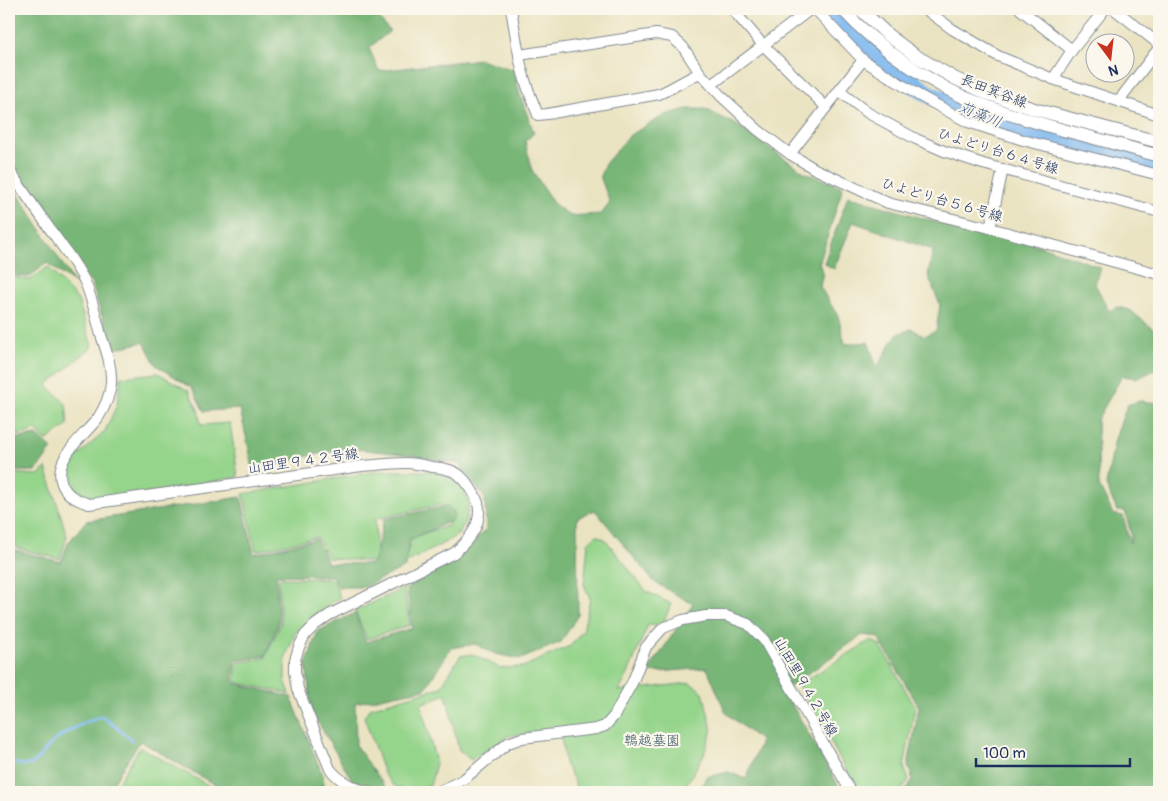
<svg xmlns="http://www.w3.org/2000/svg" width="1168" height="801" viewBox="0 0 1168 801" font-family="Pangolin,'Klee One',sans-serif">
<rect width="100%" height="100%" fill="#fbf7ec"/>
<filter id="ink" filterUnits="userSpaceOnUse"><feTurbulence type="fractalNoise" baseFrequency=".02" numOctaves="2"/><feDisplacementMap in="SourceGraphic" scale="10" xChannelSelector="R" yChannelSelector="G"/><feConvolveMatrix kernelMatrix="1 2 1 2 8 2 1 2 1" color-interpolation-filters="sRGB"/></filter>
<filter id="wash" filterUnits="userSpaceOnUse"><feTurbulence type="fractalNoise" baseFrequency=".0096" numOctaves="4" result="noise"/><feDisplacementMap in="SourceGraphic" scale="20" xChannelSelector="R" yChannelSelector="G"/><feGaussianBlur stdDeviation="1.12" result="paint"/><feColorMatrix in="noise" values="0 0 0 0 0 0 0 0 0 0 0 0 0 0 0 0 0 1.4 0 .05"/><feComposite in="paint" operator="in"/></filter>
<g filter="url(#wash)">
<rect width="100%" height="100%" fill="#eae3c1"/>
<g fill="#95d48b" stroke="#588274">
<polygon points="48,267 78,300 92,347 47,385 66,404 68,425 46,441 36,430 14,437 9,434 9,276 30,280"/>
<polygon points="158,373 189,391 198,410 201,425 230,423 238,477 100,502 82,499 71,491 66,477 69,464 105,431 117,405 121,377"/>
<polygon points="46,468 67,536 60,559 17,548 9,529 9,473 38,475"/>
<polygon points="379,471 431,471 452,478 464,490 469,502 466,519 459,534 446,542 404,564 412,537 448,526 449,512 440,505 375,519 377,562 328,558 317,537 256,551 243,494"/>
<polygon points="596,535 605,539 646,591 671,604 662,626 648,625 627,676 619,691 690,683 703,692 712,730 704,754 682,792 576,792 575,782 565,763 560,729 509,736 471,760 459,750 446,694 421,704 436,763 430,786 410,792 394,786 384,774 364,717 370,708 441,687 460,656 472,654 500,668 523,667 570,646 583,631 590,598 584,585 588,543"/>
<polygon points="278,578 333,579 340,598 313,616 295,633 285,659 285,680 290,694 235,682 237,663 265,658 281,623"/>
<polygon points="404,588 410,625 367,639 355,611"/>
<polygon points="871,640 880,645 915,707 904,767 909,780 899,792 859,792 798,685"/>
<polygon points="140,747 220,792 112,792"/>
</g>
<g fill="#78b677" stroke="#4a726a">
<polygon points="9,9 374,9 374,13 390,31 369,48 379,71 480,59 514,70 520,95 534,133 525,141 532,170 553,203 570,216 601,214 610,203 600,176 605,164 630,135 665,115 687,109 705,109 735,124 804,172 843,187 819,264 823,271 820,287 838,316 845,344 868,342 877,367 897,334 912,329 924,336 936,331 940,305 928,275 933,250 853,222 834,269 824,263 848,196 939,223 1032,243 1100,267 1095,284 1109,311 1117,307 1130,310 1159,334 1159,365 1157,369 1138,378 1122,376 1097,420 1099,486 1113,514 1123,516 1130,543 1131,534 1125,511 1117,511 1106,485 1115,439 1127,405 1140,401 1159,403 1159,792 903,792 913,780 908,766 919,707 878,637 862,635 784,691 842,792 696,792 707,777 728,772 746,779 761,741 726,713 707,668 647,673 693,604 654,582 595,510 577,518 578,615 561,642 521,659 495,654 475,644 451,648 425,689 355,703 356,746 389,792 352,780 312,712 306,664 318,631 355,613 366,642 412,628 407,588 463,553 486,529 485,498 459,464 412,455 347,448 253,468 240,409 204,411 192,388 156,365 144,342 113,349 92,285 9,158"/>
<polygon points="9,179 75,284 47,263 29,277 11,275 9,272"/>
<polygon points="37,435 52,449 36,471 9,471 9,437 14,439"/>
<polygon points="241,497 254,554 316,539 328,563 371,564 375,558 384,519 448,506 454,512 453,520 409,540 405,567 364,587 338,587 333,576 276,575 279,623 265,656 235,661 233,683 291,697 323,776 323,792 227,792 140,741 107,792 9,792 9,536 15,550 61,562 68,543 86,521"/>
</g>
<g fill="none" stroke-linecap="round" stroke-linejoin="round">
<path stroke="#7fb9f0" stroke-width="3" d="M 9,762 C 15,763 26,767 32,764 C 39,759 45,750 51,744 C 65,731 83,723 102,716 L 132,740"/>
<polyline stroke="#7fb9f0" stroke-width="19" points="827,11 852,37 889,67 930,95 1016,130 1159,167"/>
</g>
</g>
<g filter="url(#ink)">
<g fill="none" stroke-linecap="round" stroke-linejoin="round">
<defs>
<g id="minor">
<polyline points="511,9 519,55 656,34 672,37 683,47 700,73 720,95 758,130 790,154 815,169 888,203 990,228 1159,274"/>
<polyline points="732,9 763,45 826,107"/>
<polyline points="815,9 863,60 918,95 968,122 1023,140 1159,175"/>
<polyline points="925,9 952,29 998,56 1053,79 1159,115"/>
<polyline points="1020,9 1072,50"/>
<polyline points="1114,9 1159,44"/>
<path d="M 519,55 C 522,75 530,95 538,115 L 547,114 L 659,94 C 673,88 686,79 700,73"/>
<polyline points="1053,79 1072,50 1105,9"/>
<polyline points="711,85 811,9"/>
<polyline points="839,91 868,113 916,139 944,151 983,164 1159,212"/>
<polyline points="1120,102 1123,95 1159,48"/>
<polyline points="790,154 863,60"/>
<path d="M 9,170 C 24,192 39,214 55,236 C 65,250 76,264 84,280 C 92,297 96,317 101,335 C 106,350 112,366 111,383 C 110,396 105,407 98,418 C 84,436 52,459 62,484 C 67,496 77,500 89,504 L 362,466 C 377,465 391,463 405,463 C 414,463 424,465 432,467 C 441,468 451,469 458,474 C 467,481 475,493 478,503 C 483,524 469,540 454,553 L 329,615 L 315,625 L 305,635 L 299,647 L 295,660 L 295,671 L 298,689 L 330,769 C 340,781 354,789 369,792"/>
<polyline points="990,228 1003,169"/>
<polyline points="438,792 464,779 508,743 522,738 596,729 605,726 614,716 633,681 646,647 663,628 683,620 706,616 726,616 748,624 764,640 851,792"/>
</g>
<g id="tertiary">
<path d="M 842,9 C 877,47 934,87 983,105 C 1009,115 1036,122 1063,130 C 1095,138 1127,147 1159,156"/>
<polyline points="860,9 888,35 916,56 954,78 986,93 1034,109 1159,142"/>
</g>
</defs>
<use href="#minor" stroke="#828990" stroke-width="12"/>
<use href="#tertiary" stroke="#828990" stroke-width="14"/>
<use href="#minor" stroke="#fff" stroke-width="10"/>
<use href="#tertiary" stroke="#fff" stroke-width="12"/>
</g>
</g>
<g text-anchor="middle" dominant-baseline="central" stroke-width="4.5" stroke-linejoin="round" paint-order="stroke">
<g font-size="14" fill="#1b2f5e" stroke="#fbf7ec">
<text transform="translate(994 91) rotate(21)">長田箕谷線</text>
<text transform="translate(998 151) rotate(17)">ひよどり台６４号線</text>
<text transform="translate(942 200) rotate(16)">ひよどり台５６号線</text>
<text transform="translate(303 461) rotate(-8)">山田里９４２号線</text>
<text transform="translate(806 687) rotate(60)">山田里９４２号線</text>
</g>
<g font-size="14" fill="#3a5869" stroke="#fbf7ec">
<text x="652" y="740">鵯越墓園</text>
</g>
<g font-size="15" font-style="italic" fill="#39588a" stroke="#fbf7ec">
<text transform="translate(980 115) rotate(22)">苅藻川</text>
</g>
</g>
<rect width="1168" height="801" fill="none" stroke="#fbf7ec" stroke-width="30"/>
<g transform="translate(1110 58) rotate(165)"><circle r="24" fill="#fbf7ec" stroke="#a1a7b3"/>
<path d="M0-4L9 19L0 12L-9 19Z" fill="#c8321e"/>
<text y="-8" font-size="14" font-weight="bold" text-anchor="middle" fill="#1b2f5e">N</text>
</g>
<path d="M976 758v8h154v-8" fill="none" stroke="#1b2f5e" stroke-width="2.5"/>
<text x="983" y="758" font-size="15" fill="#1b2f5e" stroke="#fbf7ec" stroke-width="4" paint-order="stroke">100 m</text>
</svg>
